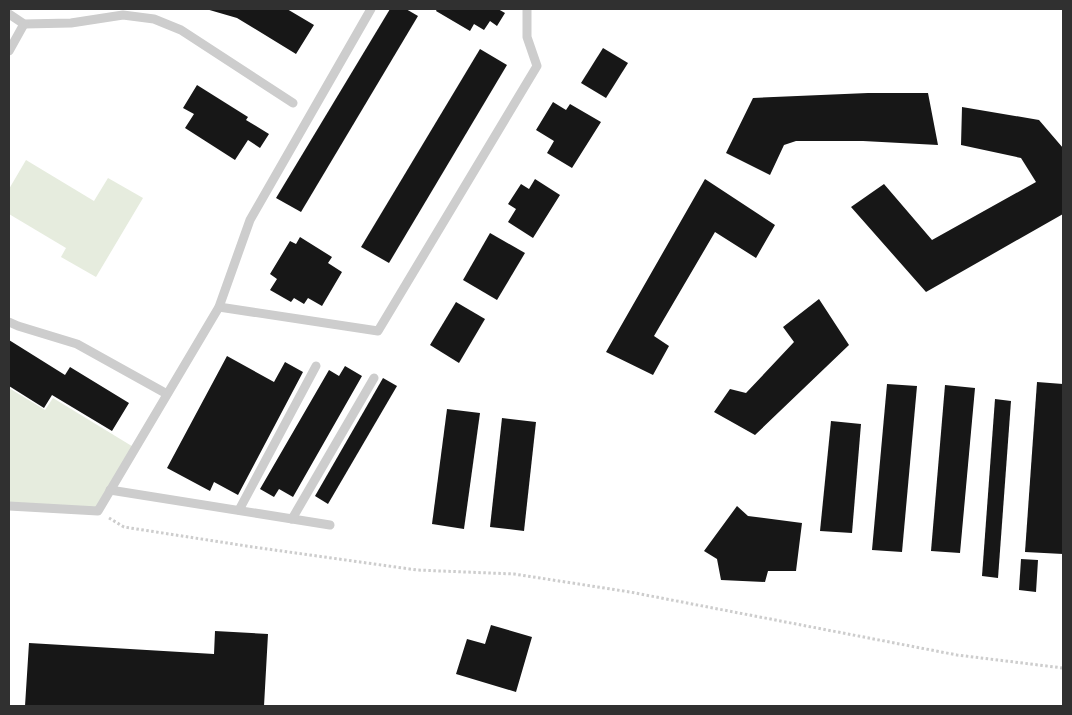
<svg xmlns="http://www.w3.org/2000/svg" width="1072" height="715" viewBox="0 0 1072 715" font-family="'PT Sans',sans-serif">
<rect width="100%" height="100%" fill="#fff"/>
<g fill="#e6ecde">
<polygon points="26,160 94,201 108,178 143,198 96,277 61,257 66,248 9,214 9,189"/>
<polygon points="9,388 45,410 53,398 135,448 98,511 9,506"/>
</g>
<g fill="#171717">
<polygon points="206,9 287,9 314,25 296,54 237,18"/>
<polygon points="390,9 406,9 418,16 301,212 276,198"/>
<polygon points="437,9 498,9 505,13 497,26 490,21 484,30 474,24 470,31 436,11"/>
<polygon points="603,48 628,63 606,98 581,83"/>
<polygon points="480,49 507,65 389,263 361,247"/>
<polygon points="197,85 248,117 246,120 269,134 260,148 248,140 235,160 185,128 194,114 183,108"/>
<polygon points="868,93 928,93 938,145 863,141 796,141 784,145 770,175 726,153 753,98"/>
<polygon points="553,102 566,110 570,104 601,122 572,168 547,153 554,141 536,130"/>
<polygon points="962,107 1039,120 1063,148 1063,214 926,292 851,207 884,184 932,240 1036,182 1021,158 961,145"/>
<polygon points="535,179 560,195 533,238 508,222 516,209 508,204 521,184 529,189"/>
<polygon points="705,179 775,225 756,258 715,232 654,336 669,346 653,375 606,352"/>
<polygon points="490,233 525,253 497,300 463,280"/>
<polygon points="300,237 332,257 328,263 342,272 322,306 308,298 304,304 294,298 291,302 270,290 277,279 270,274 290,241 296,244"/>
<polygon points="819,299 849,345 755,435 714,412 730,389 746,393 794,342 783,327"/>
<polygon points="456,302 485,319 459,363 430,345"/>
<polygon points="9,340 65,375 70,367 129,403 112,431 52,395 44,408 9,386"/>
<polygon points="227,356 274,382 285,362 303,372 238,495 214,482 210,491 167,468"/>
<polygon points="345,366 362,376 293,497 279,489 274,497 260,489 329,370 339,376"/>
<polygon points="383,378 397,386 328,504 315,496"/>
<polygon points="1037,382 1063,384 1063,554 1025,552"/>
<polygon points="887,384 917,386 902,552 872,550"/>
<polygon points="945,385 975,388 960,553 931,551"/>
<polygon points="995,399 1011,401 998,578 982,576"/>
<polygon points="447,409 480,413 464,529 432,524"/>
<polygon points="502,418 536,422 524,531 490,527"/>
<polygon points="831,421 861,424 852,533 820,531"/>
<polygon points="737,506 748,516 802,523 796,571 768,571 765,582 721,580 717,559 704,551"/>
<polygon points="1021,559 1038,560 1036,592 1019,590"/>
<polygon points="491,625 532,637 516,692 456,674 467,639 485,644"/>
<polygon points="215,631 268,634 264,706 25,706 29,643 214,654"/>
</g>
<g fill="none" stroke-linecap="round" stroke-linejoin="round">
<polyline stroke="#cdcdcd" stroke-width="3" stroke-dasharray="2.5 2.5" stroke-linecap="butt" points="109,518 124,527 253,547 417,570 514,574 630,592 957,655 1063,668"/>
<g stroke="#cdcdcd" stroke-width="9">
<polyline points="9,14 24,24 71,23 123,15 154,19 181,30 293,103"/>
<polyline points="9,51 24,24"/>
<polyline points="219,307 378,331 537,66 527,37 527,9"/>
<polyline points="9,322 18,326 77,344 167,394"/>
<polyline points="110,490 330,525"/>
<polyline points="9,506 98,511 219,307 250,220 371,9"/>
<polyline points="239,510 316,366"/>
<polyline points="292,519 374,378"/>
</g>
</g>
<rect width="1072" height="715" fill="none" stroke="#303030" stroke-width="20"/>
</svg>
